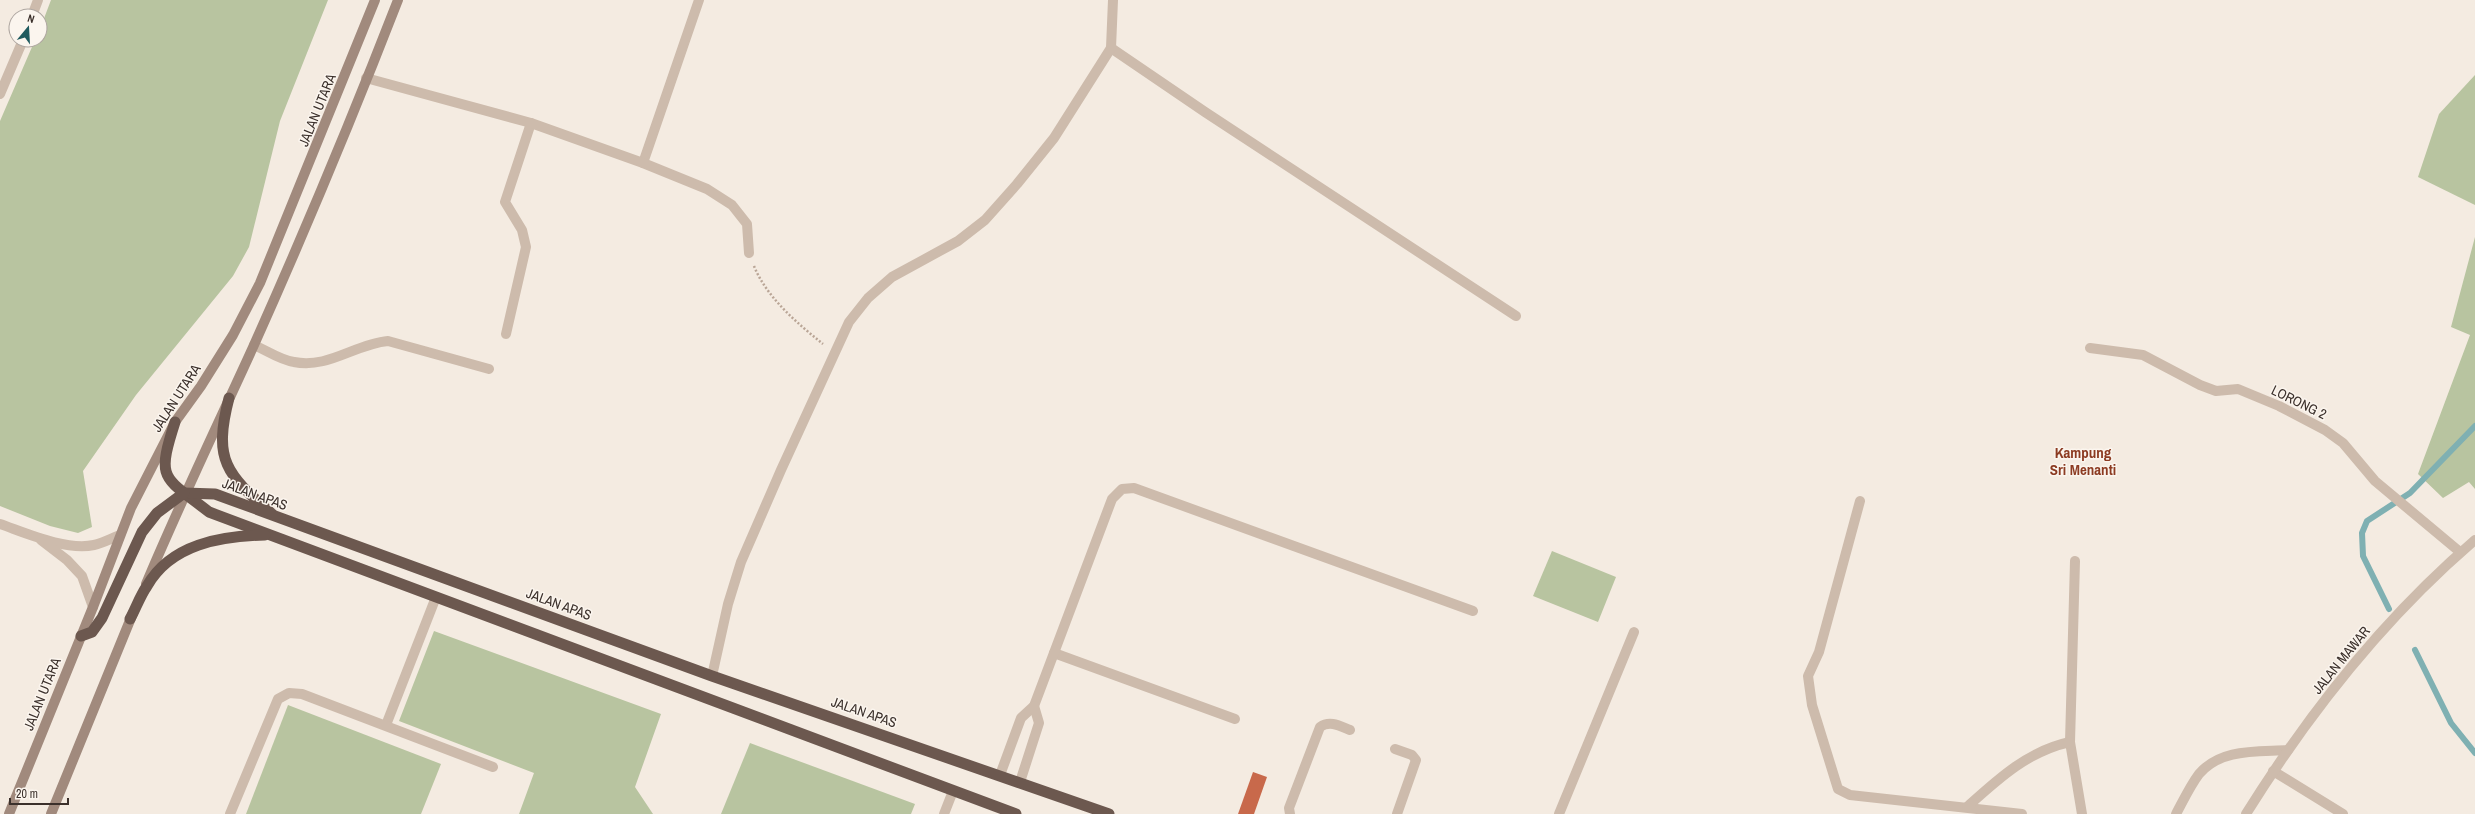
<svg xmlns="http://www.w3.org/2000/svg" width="2475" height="814" viewBox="0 0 2475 814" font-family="'Archivo Narrow',sans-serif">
<rect width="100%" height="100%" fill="#f4ebe1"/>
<g fill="#b8c4a0">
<polygon points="51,0 328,0 280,121 249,247 233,276 136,395 83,471 92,527 78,533 50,526 0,506 0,121 35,40 40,40 40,29"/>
<polygon points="2475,75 2475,205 2418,177 2439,114"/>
<polygon points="2475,237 2475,489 2469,482 2443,498 2418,474 2470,335 2451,327"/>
<polygon points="1552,551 1616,577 1598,622 1533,596"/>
<polygon points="434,631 661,714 635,787 653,814 519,814 534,773 399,721"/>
<polygon points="288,705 441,764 421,814 246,814"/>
<polygon points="750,743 915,804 911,814 721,814"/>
</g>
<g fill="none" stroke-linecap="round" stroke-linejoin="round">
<g stroke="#7fb0b2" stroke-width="6">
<polyline points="2389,609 2363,556 2362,533 2367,521 2410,493 2475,426"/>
<polyline points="2415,650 2451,723 2475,753"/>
</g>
</g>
<polygon fill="#c8694b" points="1253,772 1267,777 1254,814 1238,814"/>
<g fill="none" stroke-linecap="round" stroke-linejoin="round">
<path stroke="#b9a596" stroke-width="2.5" stroke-dasharray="2 2" stroke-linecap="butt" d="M 754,266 C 767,298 797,323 823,344"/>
<g stroke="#cdbbac" stroke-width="10">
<polyline points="643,163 699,0"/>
<polyline points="506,334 526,247 522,230 505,202 531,123"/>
<path d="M 254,345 C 266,350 280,360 294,362 C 328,369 355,344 388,341 L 489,369"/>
<polyline points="1395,749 1412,755 1416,760 1397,814"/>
<polyline points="2273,771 2343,814"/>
<path d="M 1290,814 L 1289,808 L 1320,727 C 1330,720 1340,726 1350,730"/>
</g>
<g stroke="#cdbbac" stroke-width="10">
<polyline points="32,16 38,0"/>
<polyline points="1111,48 1205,112 1516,316"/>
<polyline points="366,78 531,123 643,163 707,189 732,205 747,224 749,253"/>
<polyline points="0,94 23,40"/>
<polyline points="2090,348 2143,355 2200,385 2216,391 2238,389 2279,406 2325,430 2343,443 2375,481 2460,552"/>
<polyline points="1860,501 1819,652 1808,676 1812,705 1838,789 1850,795 2022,814"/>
<path d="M 0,524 C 26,533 66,551 94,545 C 103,543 112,538 120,535"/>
<polyline points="41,540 67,560 82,576 93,607"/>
<polyline points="2075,561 2070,742 2082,814"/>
<polyline points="1054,653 1235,719"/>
<polyline points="712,676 728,604 741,562 781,470 849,322 868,298 892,277 958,241 985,220 1017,184 1054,138 1111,48 1113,0"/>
<polyline points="386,725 436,597"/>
<polyline points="1000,775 1021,718 1034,706 1112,499 1122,489 1134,488 1473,611"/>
<polyline points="1020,782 1039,723 1034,706"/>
<path d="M 1967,807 C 1998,779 2028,751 2070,742"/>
<polyline points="230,814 278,699 289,693 302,694 493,767"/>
<polyline points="944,814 953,791"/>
<polyline points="1559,814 1634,632"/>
<path d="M 2176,814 C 2183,801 2190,786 2199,774 C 2221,748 2257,752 2288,750"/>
</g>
<path stroke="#cdbbac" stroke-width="10" d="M 2246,814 C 2309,713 2385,617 2475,540"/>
<g stroke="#a18a7d" stroke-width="10">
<path d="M 146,584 C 180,503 218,424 254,345 C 305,231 353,116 398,0"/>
<polyline points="9,814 93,607 131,508 175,422 201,386 233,335 260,283 375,0"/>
<polyline points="51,814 133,613"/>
</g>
<g stroke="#6c584f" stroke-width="11">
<path d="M 229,398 C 213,460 226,474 272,514"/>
<path d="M 175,422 C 156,481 163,476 209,512 L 1016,814"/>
<polyline points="184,493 215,494 712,676 1109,814"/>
<path d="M 130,619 C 136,608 140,596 147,586 C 171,544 221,536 265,535"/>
<polyline points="81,636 92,632 102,618 142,532 157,513 184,493"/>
</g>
</g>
<g text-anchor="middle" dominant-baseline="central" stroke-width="3" stroke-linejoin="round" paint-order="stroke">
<g font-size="14" fill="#3b302b" stroke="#fbf5ee">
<text transform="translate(317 110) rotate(-68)">JALAN UTARA</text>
<text transform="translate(176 398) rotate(-57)">JALAN UTARA</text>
<text transform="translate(2299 402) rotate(26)">LORONG 2</text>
<text transform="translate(255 494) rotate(20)">JALAN APAS</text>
<text transform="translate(559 604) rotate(20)">JALAN APAS</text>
<text transform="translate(2341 660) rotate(-51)">JALAN MAWAR</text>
<text transform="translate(42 694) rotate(-68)">JALAN UTARA</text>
<text transform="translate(864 712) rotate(19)">JALAN APAS</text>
</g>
<g font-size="15" font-weight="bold" fill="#8c3b22" stroke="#fbf5ee">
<text x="2083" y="452">Kampung<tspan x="2083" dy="17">Sri Menanti</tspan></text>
</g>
</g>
<g transform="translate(28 28) rotate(18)"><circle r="19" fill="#fbf5ee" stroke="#aea6a0"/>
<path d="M0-3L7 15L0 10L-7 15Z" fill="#1f5a5e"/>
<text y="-6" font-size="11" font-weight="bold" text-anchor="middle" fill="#3b302b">N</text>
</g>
<path d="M10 798v6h58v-6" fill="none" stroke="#3b302b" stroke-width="2"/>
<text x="16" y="798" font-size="12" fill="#3b302b" stroke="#fbf5ee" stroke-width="3" paint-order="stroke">20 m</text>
</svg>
